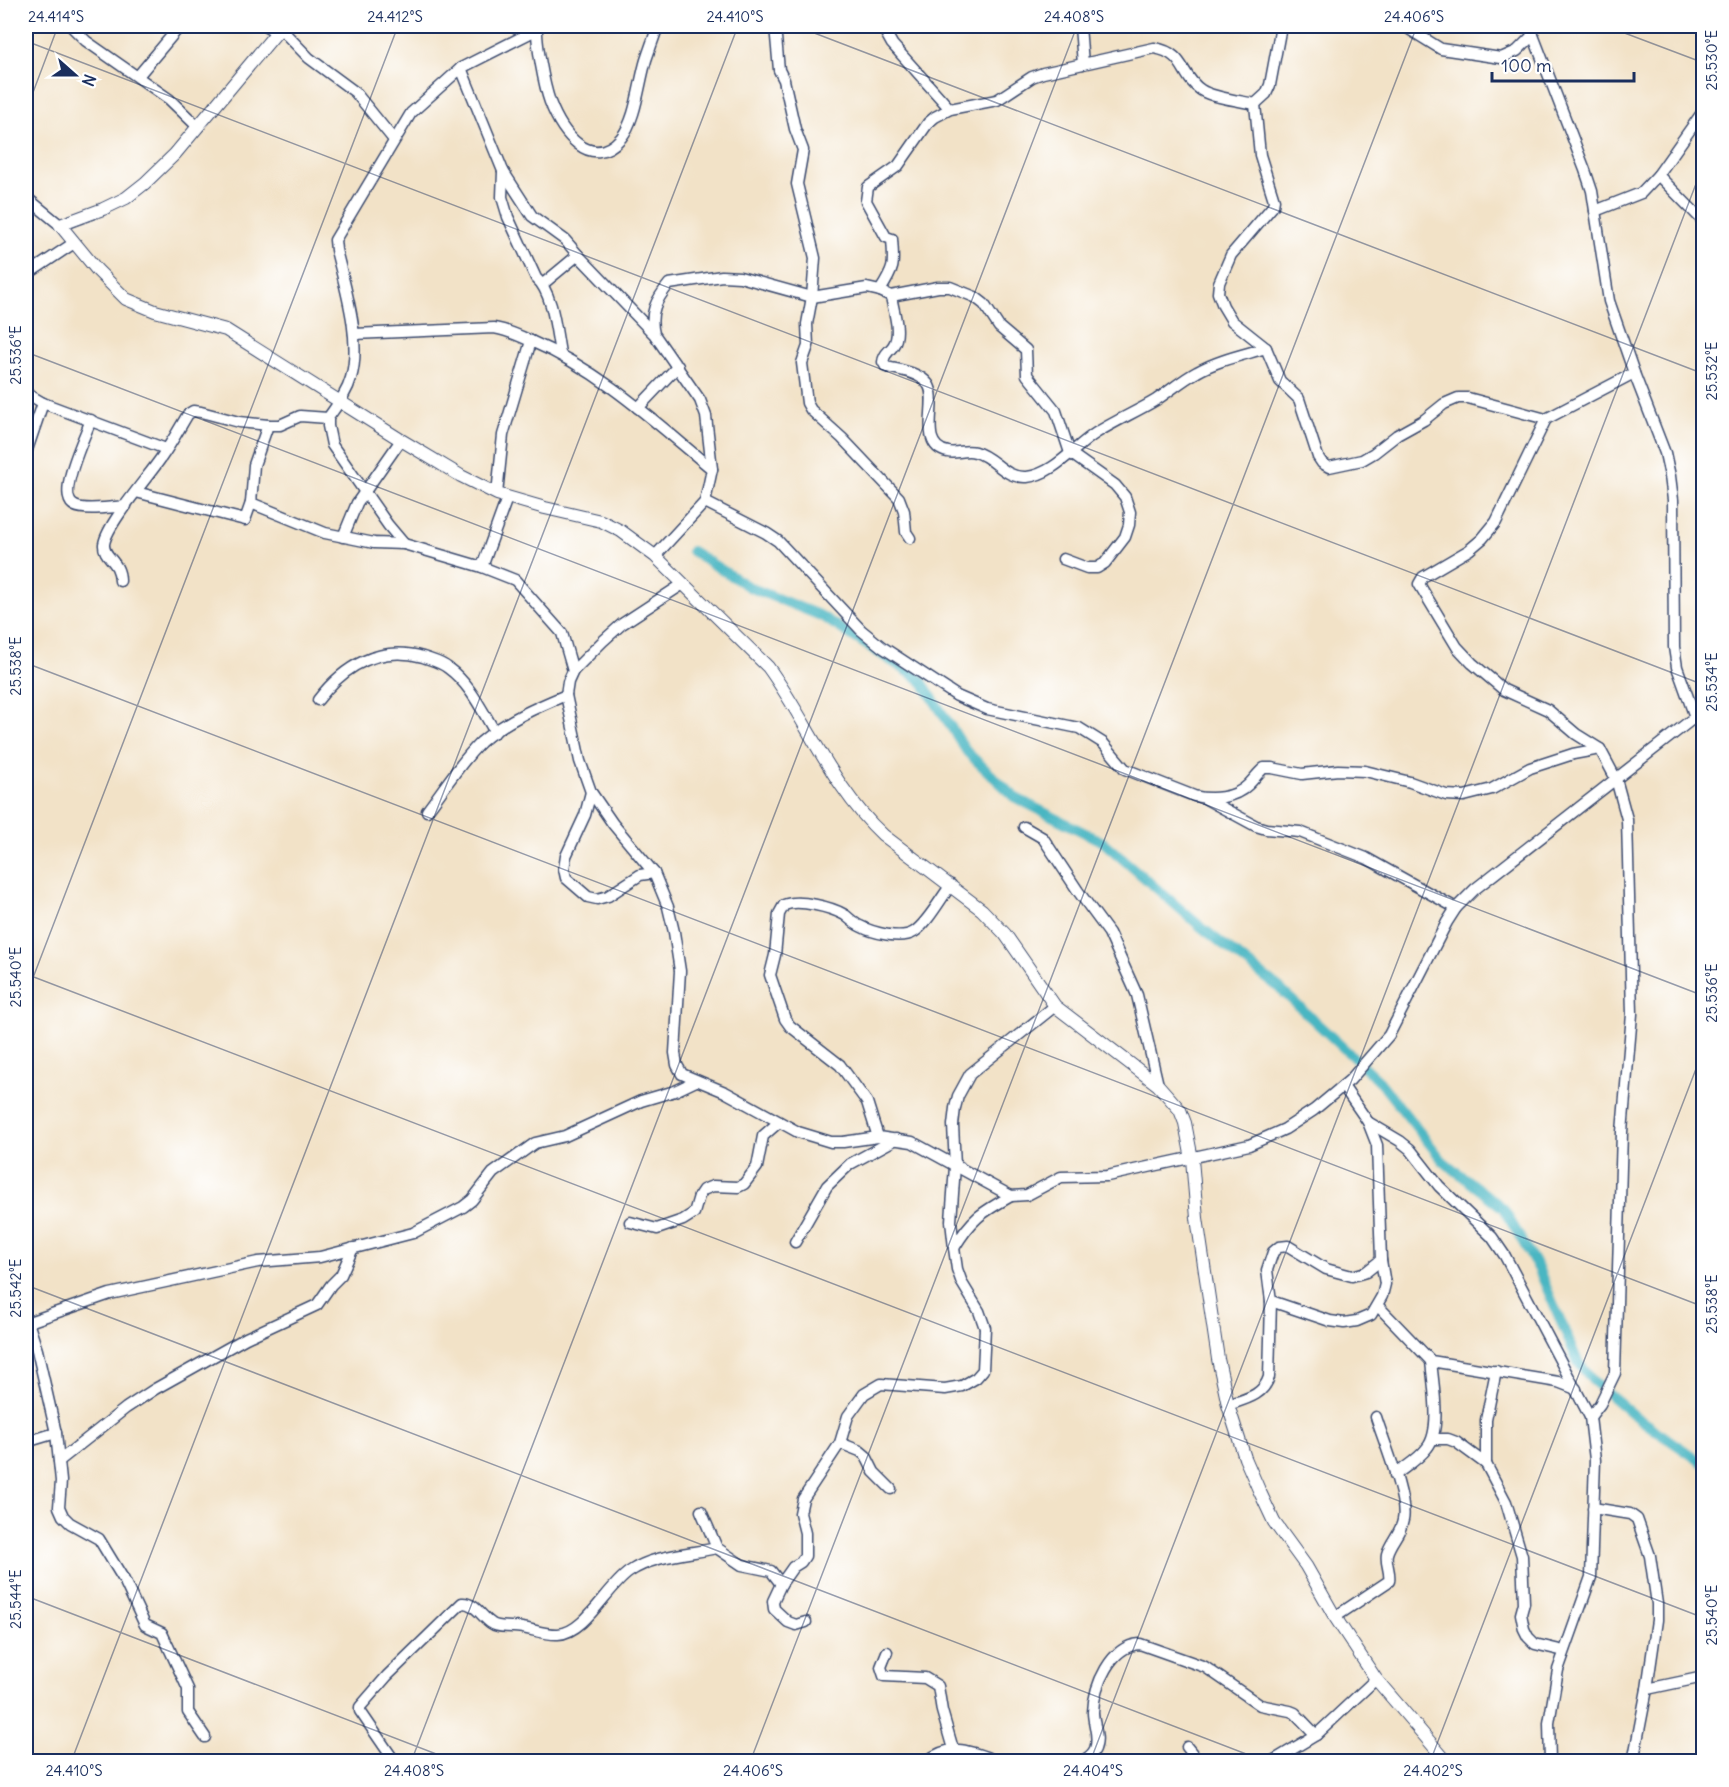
<svg xmlns="http://www.w3.org/2000/svg" width="1729" height="1787" viewBox="0 0 1729 1787" font-family="Delius,sans-serif">
<rect width="100%" height="100%" fill="#fff"/>
<filter id="ink" filterUnits="userSpaceOnUse"><feTurbulence type="fractalNoise" baseFrequency=".0167" numOctaves="2"/><feDisplacementMap in="SourceGraphic" scale="12" xChannelSelector="R" yChannelSelector="G"/><feConvolveMatrix kernelMatrix="1 2 1 2 8 2 1 2 1" color-interpolation-filters="sRGB"/></filter>
<filter id="wash" filterUnits="userSpaceOnUse"><feTurbulence type="fractalNoise" baseFrequency=".008" numOctaves="4" result="noise"/><feDisplacementMap in="SourceGraphic" scale="24" xChannelSelector="R" yChannelSelector="G"/><feGaussianBlur stdDeviation="1.35" result="paint"/><feColorMatrix in="noise" values="0 0 0 0 0 0 0 0 0 0 0 0 0 0 0 0 0 1.4 0 .05"/><feComposite in="paint" operator="in"/></filter>
<g filter="url(#wash)">
<rect width="100%" height="100%" fill="#f2e2c7"/>
<g fill="none" stroke-linecap="round" stroke-linejoin="round">
<polyline stroke="#48b6c2" stroke-width="10" points="692,551 749,587 821,616 921,680 967,752 1016,798 1103,842 1201,927 1279,988 1380,1082 1443,1161 1503,1208 1539,1270 1578,1362 1592,1380 1632,1414 1704,1464"/>
</g>
</g>
<g filter="url(#ink)">
<g fill="none" stroke-linecap="round" stroke-linejoin="round">
<defs>
<g id="minor">
<polyline points="71,26 86,41 169,99 198,127"/>
<polyline points="266,26 277,32 282,30 309,58 355,92 394,140"/>
<path d="M 537,26 C 536,43 544,85 550,102 C 561,131 590,173 621,138 C 636,120 639,83 646,60 C 650,48 654,37 658,26"/>
<polyline points="775,26 779,70 784,80 795,129 803,150 797,184 815,258 812,297 807,324 808,346 802,363 807,403 811,410 842,438 899,498 904,511 906,532 910,538"/>
<polyline points="882,26 892,44 950,109"/>
<polyline points="1080,26 1083,64"/>
<polyline points="1404,26 1441,49 1501,58 1517,51 1533,35"/>
<path d="M 461,68 L 503,171 L 502,197 L 508,217 L 536,278 C 553,292 556,332 560,353"/>
<polyline points="138,76 180,26"/>
<polyline points="1255,104 1260,155 1274,200 1273,206 1231,255 1219,283 1218,293 1223,306 1232,321 1266,348 1280,381 1299,399 1318,457 1322,463 1329,467 1362,460 1374,453 1397,435 1424,420 1444,404 1458,398 1468,398 1546,419"/>
<polyline points="1255,104 1266,94 1270,85 1281,26"/>
<polyline points="503,171 532,216 565,240 578,255 652,332"/>
<polyline points="1658,175 1704,222"/>
<polyline points="26,197 60,225"/>
<polyline points="1595,211 1641,193 1658,175 1704,110"/>
<polyline points="26,275 74,243"/>
<polyline points="543,284 578,255"/>
<path d="M 880,291 C 895,267 894,266 892,239 L 886,237 L 866,201 L 868,187 L 898,166 L 928,123 L 935,117 L 950,109 L 997,100 L 1032,77 L 1043,73 L 1154,48 C 1186,53 1180,76 1201,90 C 1213,98 1241,101 1255,104"/>
<path d="M 891,296 C 893,310 902,333 893,346 C 889,352 884,353 883,362 L 886,367 C 899,370 919,372 928,384 C 940,400 916,446 948,452 C 957,454 966,449 975,452 C 995,457 1004,479 1027,477 C 1054,474 1074,447 1096,433 C 1115,421 1136,412 1156,400 C 1170,391 1182,380 1197,372 C 1218,360 1243,355 1266,348"/>
<path d="M 354,334 L 494,328 C 508,330 520,336 533,342 C 601,371 655,422 712,469"/>
<polyline points="26,393 43,403 166,449"/>
<polyline points="638,408 678,366"/>
<path d="M 91,420 C 85,436 55,497 75,506 C 84,511 115,507 126,506"/>
<polyline points="26,453 43,403"/>
<polyline points="136,492 245,520 251,503 254,465 268,425"/>
<polyline points="497,494 503,435 531,341"/>
<path d="M 705,502 L 766,533 L 778,541 L 861,630 L 882,647 L 957,696 L 987,709 L 1079,728 L 1103,743 L 1125,769 L 1194,796 C 1211,800 1234,799 1248,785 C 1254,779 1258,773 1264,768 L 1272,768 L 1302,774 L 1338,770 L 1365,771 L 1410,782 L 1446,795 L 1464,796 L 1492,789 L 1530,768 L 1573,754 L 1600,749"/>
<polyline points="251,503 325,533 374,543 404,544 482,567 515,580 562,633 573,671"/>
<polyline points="343,537 357,503 401,440"/>
<path d="M 404,544 L 388,525 L 332,445 L 328,426 L 328,418 C 337,405 347,393 351,378 C 362,340 345,287 336,250 L 335,240 L 411,113 L 461,68 L 536,30"/>
<path d="M 655,556 L 705,502 L 712,469 L 706,416 L 700,400 L 654,334 C 649,313 656,300 669,284 L 722,276 L 740,277 L 812,297 L 867,288 L 880,291 L 891,296 L 938,287 L 950,287 L 975,297 L 984,304 L 999,327 L 1026,350 L 1027,375 L 1056,411 L 1070,453 L 1115,485 L 1125,497 L 1130,512 L 1129,525 L 1125,537 L 1105,563 L 1097,568 L 1087,568 L 1063,559"/>
<polyline points="482,567 507,498"/>
<path d="M 120,581 C 120,560 103,558 104,544 C 107,524 148,477 161,458 C 171,444 179,429 188,414 L 193,411 L 201,412 L 239,422 L 268,425 L 280,425 L 300,416 L 328,418"/>
<polyline points="683,584 622,624 603,641 573,671 568,682 566,695 580,761 591,792 613,824 654,873 668,907 674,932 680,971 675,1053 677,1065 682,1074 725,1092 798,1132 831,1142 843,1142 878,1137 912,1142 1011,1196 1027,1195 1061,1177 1107,1176 1249,1145 1285,1129 1314,1110 1350,1080 1389,1035 1447,922 1456,908 1475,889 1695,717 1677,667 1674,647 1673,500 1670,476 1665,453 1634,373 1609,301 1592,191 1585,170 1533,35 1528,26"/>
<path d="M 318,700 C 344,666 379,645 423,657 C 431,660 441,662 448,668 C 470,684 481,709 495,732"/>
<polyline points="591,792 585,815 566,856 564,869 566,878 588,897 597,899 608,896 640,875 654,873"/>
<polyline points="1206,799 1256,826 1266,829 1300,832 1366,858 1456,908"/>
<path d="M 427,811 C 443,790 462,760 481,742 C 505,721 537,707 566,695"/>
<polyline points="1024,827 1043,838 1078,891 1109,933 1137,995 1158,1085"/>
<polyline points="1368,1122 1400,1141 1410,1149 1439,1186 1492,1237 1505,1256 1590,1417 1595,1460 1591,1577 1558,1670 1549,1723 1550,1762"/>
<path d="M 878,1137 L 867,1102 L 840,1065 L 790,1026 L 785,1019 L 770,975 L 775,955 L 779,914 L 784,905 C 799,899 831,907 845,915 C 850,919 855,924 860,926 C 873,933 901,940 914,932 C 927,924 941,898 951,885"/>
<polyline points="630,1222 657,1229 683,1220 694,1213 699,1196 703,1190 713,1186 738,1187 744,1184 757,1167 763,1136 779,1122"/>
<polyline points="795,1242 827,1186 850,1164 896,1139"/>
<path d="M 954,1248 C 972,1218 981,1213 1011,1196"/>
<polyline points="1271,1301 1330,1321 1344,1323 1357,1321 1371,1315 1382,1296 1385,1284 1381,1260 1377,1145 1368,1122 1343,1086"/>
<polyline points="1378,1306 1431,1361 1558,1382 1576,1389"/>
<polyline points="28,1322 37,1350 56,1433 61,1481 59,1507 63,1516 70,1523 99,1539 124,1580 145,1625 162,1633 188,1689 188,1712 205,1737"/>
<polyline points="26,1323 110,1294 258,1262 320,1257 413,1233 463,1207 472,1200 493,1173 535,1143 565,1136 641,1101 675,1091 696,1081"/>
<path d="M 1228,1405 C 1245,1399 1263,1396 1269,1377 L 1271,1301 L 1267,1270 L 1273,1252 L 1279,1247 L 1288,1246 L 1326,1269 L 1352,1276 L 1366,1272 L 1381,1260"/>
<polyline points="1590,1417 1600,1404 1615,1373 1622,1132 1632,1014 1627,819 1616,779 1600,749 1576,734 1548,710 1504,690 1472,663 1457,647 1419,584 1423,577 1469,550 1482,539 1496,522 1546,419 1634,373"/>
<polyline points="1433,1439 1448,1439 1456,1442 1486,1464 1506,1502 1522,1556 1524,1603 1521,1614 1524,1629 1528,1637 1535,1644 1564,1651"/>
<polyline points="26,1442 56,1433"/>
<polyline points="840,1443 860,1451 866,1456 874,1472 891,1489"/>
<polyline points="59,1461 126,1408 155,1389 246,1338 317,1305 331,1285 341,1275 353,1248"/>
<polyline points="1486,1464 1486,1420 1496,1371"/>
<path d="M 1395,1475 C 1405,1467 1419,1459 1427,1448 C 1442,1430 1433,1384 1431,1361"/>
<polyline points="1593,1508 1630,1514 1637,1519 1650,1556 1657,1604 1657,1620 1647,1689 1633,1762"/>
<polyline points="701,1511 717,1548 742,1565 771,1571 781,1584 793,1567 801,1562 805,1556 805,1533 800,1513 803,1499 840,1443 848,1416 864,1394 881,1384 945,1389 962,1386 976,1378 983,1370 985,1328 979,1311 962,1283 957,1269 954,1248 951,1221 955,1166 953,1125 955,1108 958,1096 970,1074 1055,1006"/>
<polyline points="781,1584 773,1601 774,1609 788,1622 796,1625 806,1622"/>
<path d="M 1335,1617 L 1389,1581 C 1391,1572 1385,1563 1387,1554 C 1390,1542 1401,1533 1403,1520 C 1408,1499 1383,1440 1376,1417"/>
<polyline points="887,1652 881,1667 884,1676 925,1678 938,1686 942,1711 953,1749"/>
<polyline points="1647,1689 1699,1678 1704,1679"/>
<polyline points="1187,1747 1199,1762"/>
<path d="M 395,1762 L 360,1711 L 360,1707 L 387,1676 L 462,1603 C 474,1602 482,1617 491,1623 C 497,1628 506,1626 513,1627 C 528,1627 543,1635 558,1634 C 585,1633 607,1587 629,1572 C 653,1555 689,1554 717,1548"/>
<path d="M 926,1762 C 951,1741 972,1752 999,1762"/>
<path d="M 1081,1762 C 1087,1758 1092,1756 1095,1749 C 1100,1737 1093,1724 1093,1712 C 1094,1686 1110,1646 1140,1644 L 1205,1667 L 1260,1705 L 1290,1711 L 1295,1713 L 1316,1735"/>
<polyline points="1271,1762 1316,1735 1376,1679"/>
</g>
<path id="tertiary" d="M 286,26 L 277,32 L 175,154 L 145,183 L 126,198 L 103,209 L 60,225 L 97,270 L 126,299 L 155,311 L 226,330 L 401,440 L 461,476 L 497,494 L 545,508 L 601,521 L 621,531 L 655,556 L 768,667 C 808,722 832,788 883,835 L 982,910 L 1005,934 L 1055,1006 L 1158,1085 L 1180,1110 L 1185,1123 L 1192,1159 L 1197,1218 L 1218,1359 L 1228,1405 L 1245,1458 L 1259,1490 L 1274,1522 L 1306,1566 L 1335,1617 L 1376,1679 L 1447,1762"/>
</defs>
<use href="#minor" stroke="#3b4a6e" stroke-width="13"/>
<use href="#tertiary" stroke="#3b4a6e" stroke-width="14"/>
<use href="#minor" stroke="#fff" stroke-width="10"/>
<use href="#tertiary" stroke="#fff" stroke-width="12"/>
</g>
</g>
<path fill="none" stroke="#1b2f5e" stroke-width="1.5" stroke-opacity="0.45" d="M 796,26 L 1704,374M 1606,26 L 1704,63M 26,41 L 1704,685M 26,111 L 58,26M 26,352 L 1704,996M 26,663 L 1704,1307M 26,974 L 1704,1618M 26,996 L 398,26M 26,1285 L 1267,1762M 26,1596 L 457,1762M 71,1762 L 738,26M 411,1762 L 1077,26M 750,1762 L 1417,26M 1090,1762 L 1704,163M 1430,1762 L 1704,1048"/>
<rect width="1729" height="1787" fill="none" stroke="#fff" stroke-width="66"/>
<g transform="translate(75 75) rotate(111)" stroke="#ffffff" stroke-width="4.5" paint-order="stroke">
<path d="M0-4.5L10 22L0 15L-10 22Z" fill="#1b2f5e"/>
<text y="-9" font-size="16" font-weight="bold" text-anchor="middle" fill="#1b2f5e">N</text>
</g>
<path d="M1492 72v9h142v-9" fill="none" stroke="#1b2f5e" stroke-width="3"/>
<text x="1501" y="72" font-size="18" fill="#1b2f5e" stroke="#ffffff" stroke-width="4.5" paint-order="stroke">100 m</text>
<rect x="33" y="33" width="1663" height="1721" fill="none" stroke="#1b2f5e" stroke-width="2"/>
<g font-size="15" text-anchor="middle" fill="#1b2f5e">
<text x="56" y="22">24.414°S</text>
<text x="395" y="22">24.412°S</text>
<text x="735" y="22">24.410°S</text>
<text x="1074" y="22">24.408°S</text>
<text x="1414" y="22">24.406°S</text>
<text transform="translate(1712 60) rotate(-90)" y="5">25.530°E</text>
<text transform="translate(16 355) rotate(-90)" y="5">25.536°E</text>
<text transform="translate(1712 371) rotate(-90)" y="5">25.532°E</text>
<text transform="translate(16 666) rotate(-90)" y="5">25.538°E</text>
<text transform="translate(1712 682) rotate(-90)" y="5">25.534°E</text>
<text transform="translate(16 977) rotate(-90)" y="5">25.540°E</text>
<text transform="translate(1712 993) rotate(-90)" y="5">25.536°E</text>
<text transform="translate(16 1288) rotate(-90)" y="5">25.542°E</text>
<text transform="translate(1712 1304) rotate(-90)" y="5">25.538°E</text>
<text transform="translate(16 1599) rotate(-90)" y="5">25.544°E</text>
<text transform="translate(1712 1615) rotate(-90)" y="5">25.540°E</text>
<text x="74" y="1776">24.410°S</text>
<text x="414" y="1776">24.408°S</text>
<text x="753" y="1776">24.406°S</text>
<text x="1093" y="1776">24.404°S</text>
<text x="1433" y="1776">24.402°S</text>
</g>
</svg>
